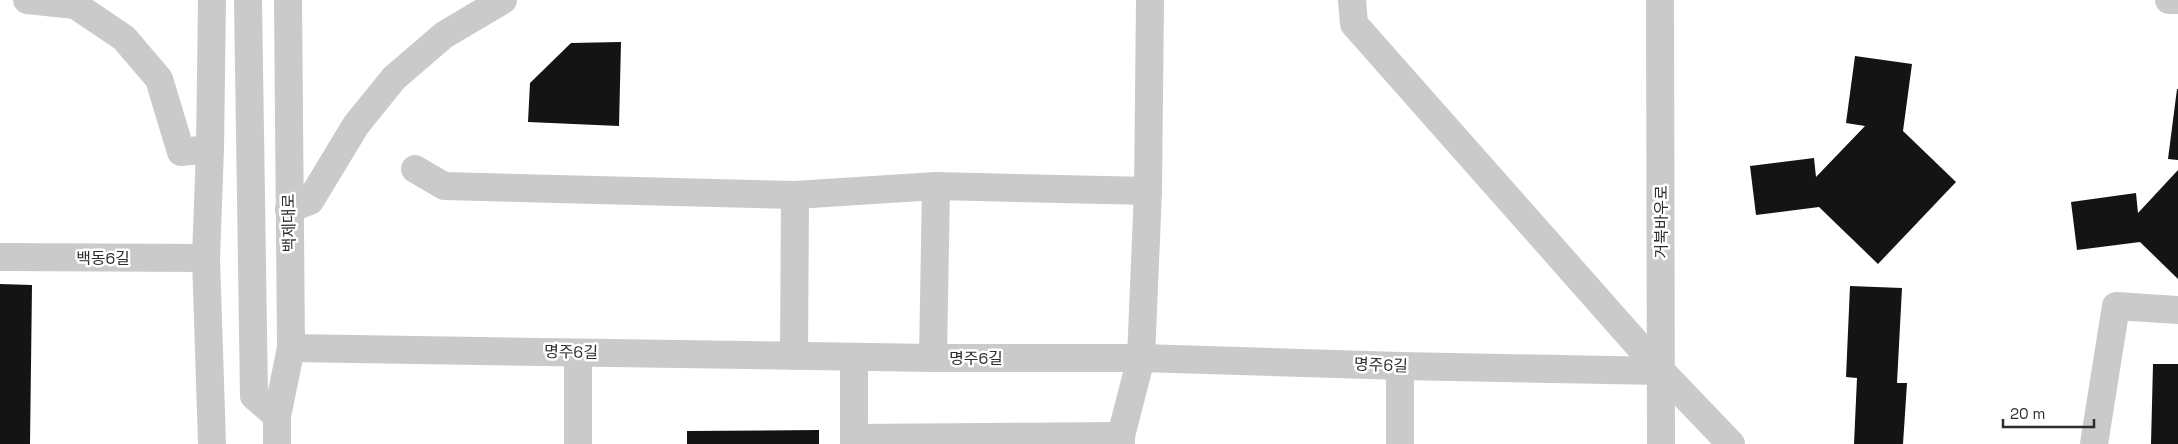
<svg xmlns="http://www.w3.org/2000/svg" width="2178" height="444" viewBox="0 0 2178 444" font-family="'Space Grotesk','Noto Sans KR',sans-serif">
<rect width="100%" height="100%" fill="#fff"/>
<g fill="#141414">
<polygon points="621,42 619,126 528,122 530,83 571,43"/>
<polygon points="1855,56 1912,64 1903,131 1956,182 1878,264 1819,207 1756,215 1750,166 1814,158 1816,177 1865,126 1846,123"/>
<polygon points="2177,89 2178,89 2178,160 2168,159"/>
<polygon points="2178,170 2178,279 2140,242 2077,250 2071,202 2136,193 2138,213"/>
<polygon points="0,284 32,285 30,444 0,444"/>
<polygon points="1850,286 1902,288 1897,383 1907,383 1903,444 1854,444 1857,378 1846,377"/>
<polygon points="2153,364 2178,364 2178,444 2151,444"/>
<polygon points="819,430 819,444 687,444 687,431"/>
</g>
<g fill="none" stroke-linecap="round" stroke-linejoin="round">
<g stroke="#cacaca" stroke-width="28">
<polyline points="27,0 75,5 124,38 159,79 181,152 210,149"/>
<polyline points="212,0 210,149 206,258 212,444"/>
<polyline points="248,0 254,396 277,416"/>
<polyline points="1352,0 1354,24 1661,371 1731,444"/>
<polyline points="1660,0 1661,444"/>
<polyline points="2169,0 2178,0"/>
<polyline points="415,169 444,186 795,195 936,186 1148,191"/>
<polyline points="289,209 310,201 356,125 394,78 444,35 503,0"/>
<polyline points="0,257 206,258"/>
<polyline points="291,348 933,358 1141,358 1400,366 1661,371"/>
<polyline points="578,353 578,444"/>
<polyline points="794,356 795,195"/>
<polyline points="933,358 936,186"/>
<polyline points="1400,366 1400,444"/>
<polyline points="854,438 1121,436"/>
<polyline points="277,444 277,416 291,348 288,0"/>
<polyline points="854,444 854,357"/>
<polyline points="1121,444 1121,436 1141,358 1148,191 1150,0"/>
<polyline points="2094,444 2116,306 2178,310"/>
</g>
</g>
<g text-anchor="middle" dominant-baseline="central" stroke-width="5" stroke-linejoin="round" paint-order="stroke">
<g font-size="16" fill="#2d2d2d" stroke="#fff">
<text transform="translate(1661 222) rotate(-90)">거북바우로</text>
<text transform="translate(289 223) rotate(-91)">백제대로</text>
<text x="103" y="258">백동6길</text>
<text transform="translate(571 352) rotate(1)">명주6길</text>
<text x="976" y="358">명주6길</text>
<text transform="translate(1381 365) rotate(2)">명주6길</text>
</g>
</g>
<path d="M2003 419v8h91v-8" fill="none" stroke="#2d2d2d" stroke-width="2.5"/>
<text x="2010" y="419" font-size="15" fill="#2d2d2d" stroke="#ffffff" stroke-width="4" paint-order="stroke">20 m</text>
</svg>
